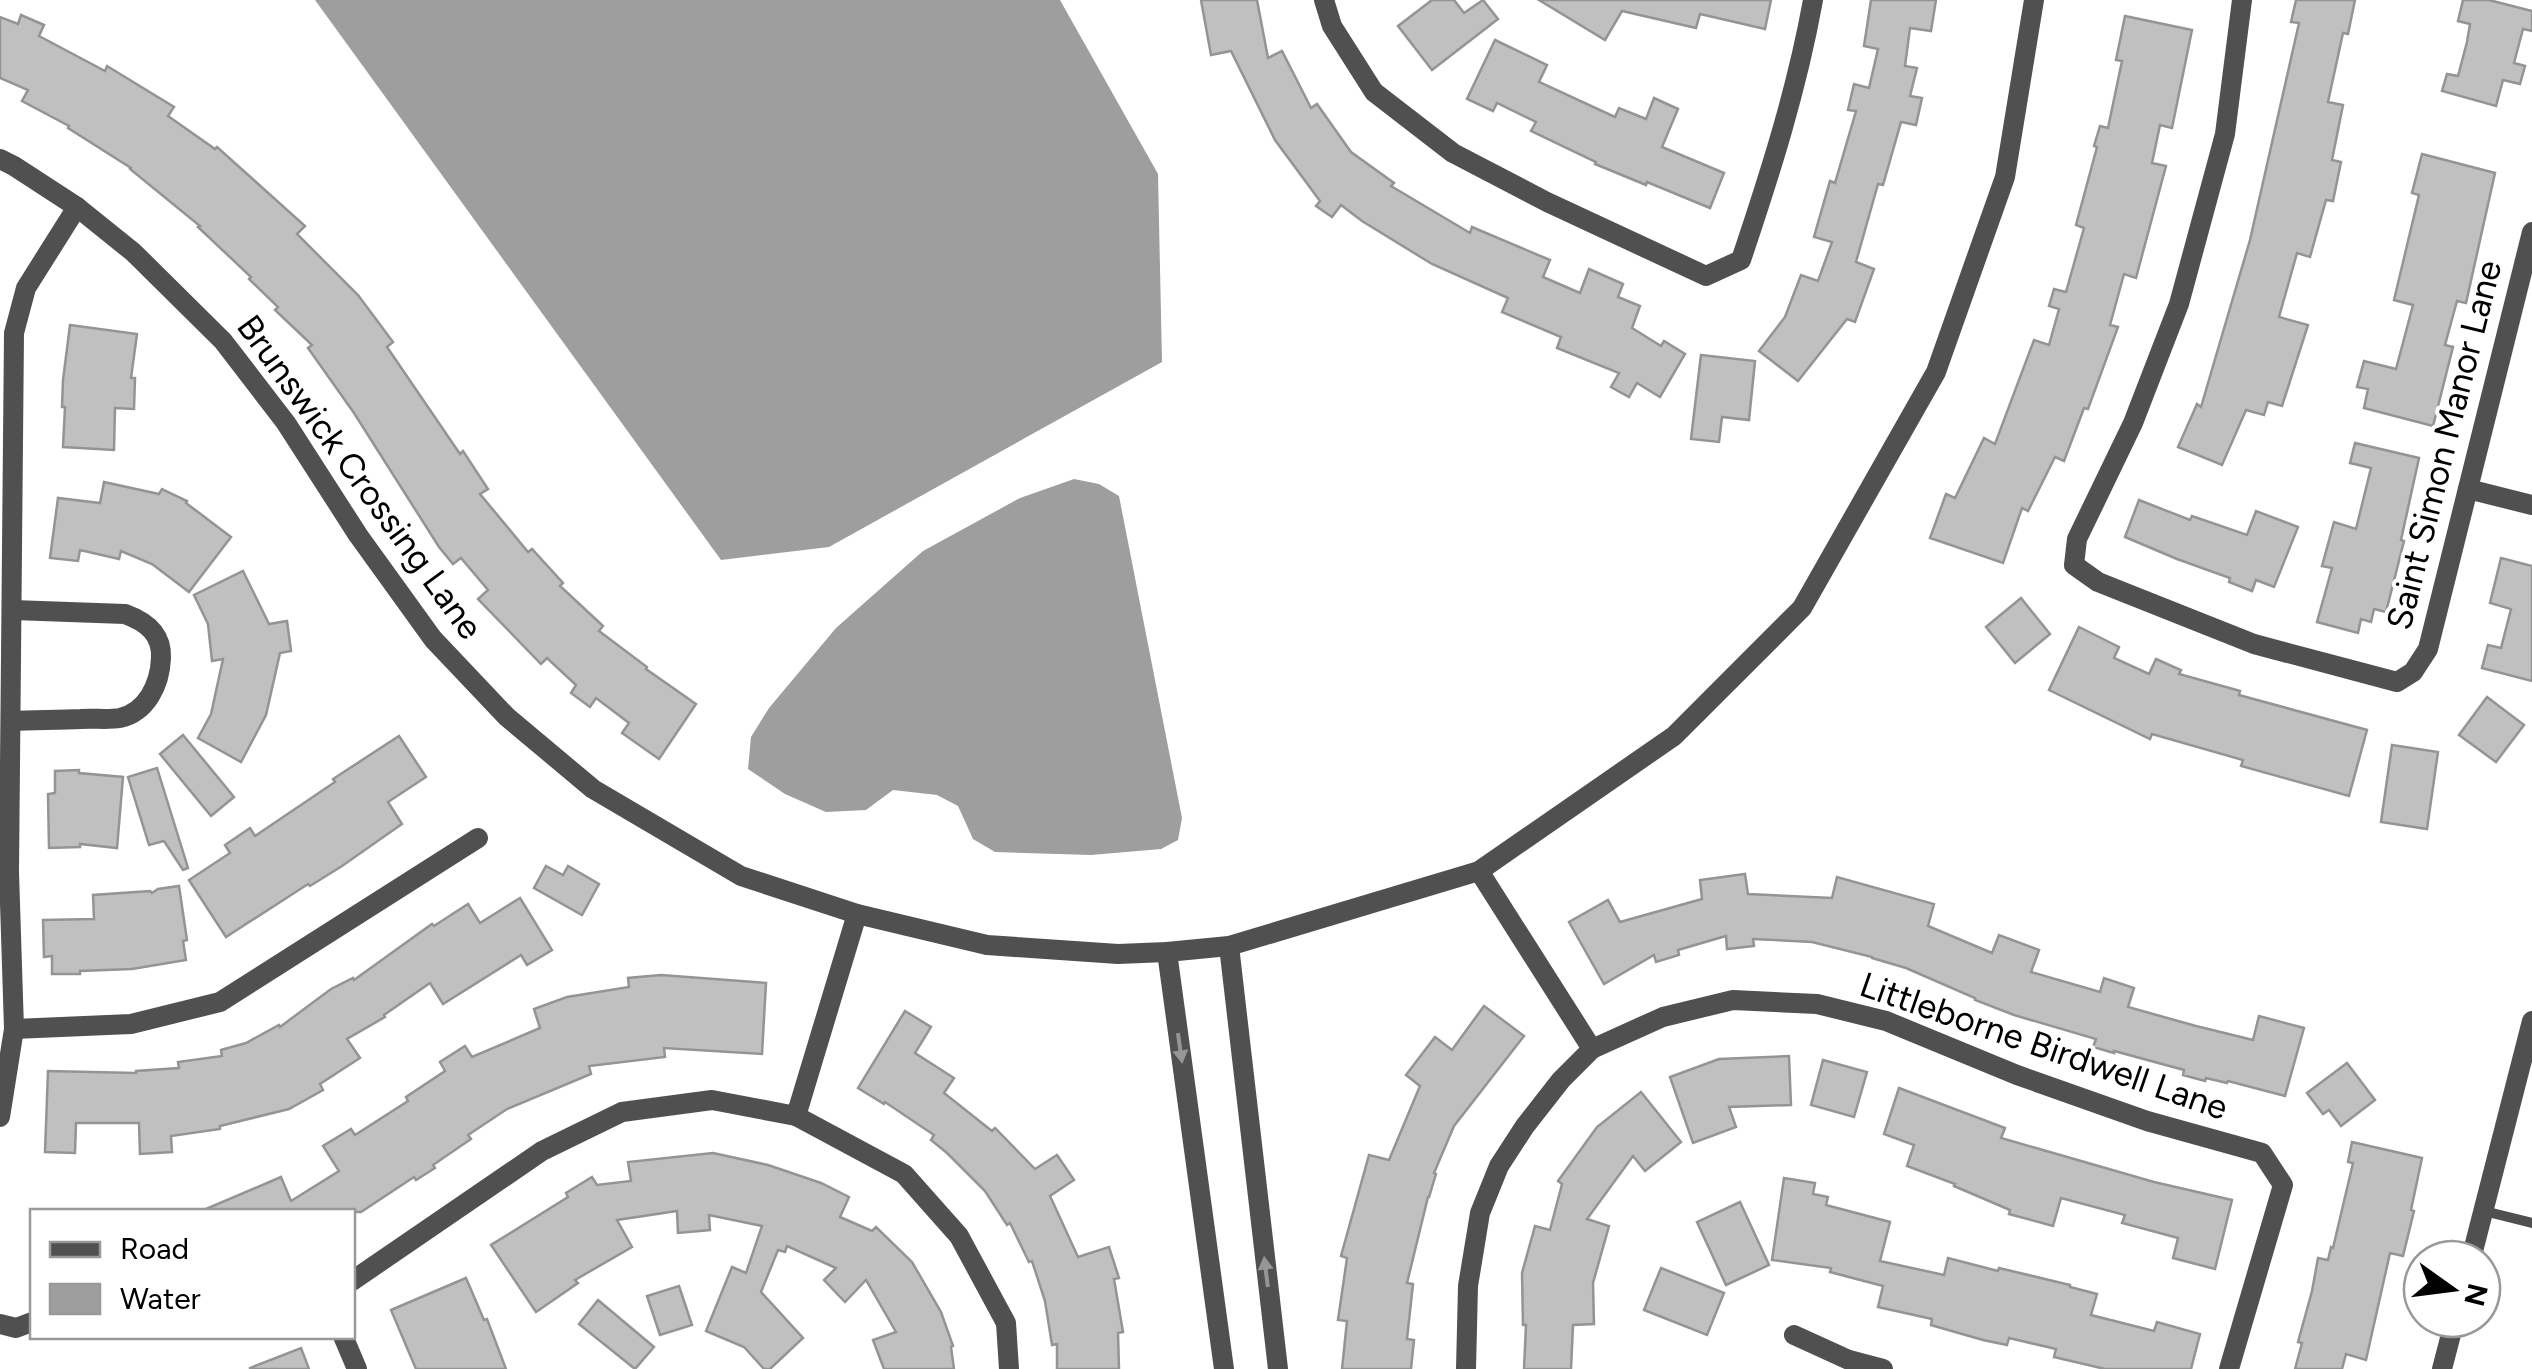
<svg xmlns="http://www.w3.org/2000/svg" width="2532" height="1369" viewBox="0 0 2532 1369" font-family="Figtree,sans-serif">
<rect width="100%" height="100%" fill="#fff"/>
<g fill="#9e9e9e">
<polygon points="315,0 1060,0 1158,174 1162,362 829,547 721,560"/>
<polygon points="1074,479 1099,484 1119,496 1182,818 1178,840 1161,849 1091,855 995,852 973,839 958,806 937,795 893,790 866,810 826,812 785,794 748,769 751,737 769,708 836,628 923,551 1020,498"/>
</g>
<g fill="#c0c0c0" stroke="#949494" stroke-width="2.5">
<polygon points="1201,0 1257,0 1268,58 1282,51 1311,108 1317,104 1351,152 1394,183 1391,186 1470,233 1472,227 1550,260 1543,277 1580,293 1589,269 1623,284 1618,297 1640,306 1632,328 1661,346 1664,341 1685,354 1660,397 1637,383 1629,397 1611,387 1619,373 1557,348 1561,337 1502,312 1508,298 1432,264 1362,221 1341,205 1332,217 1316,206 1320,201 1275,140 1231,51 1211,55"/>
<polygon points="1432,0 1454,0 1464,13 1483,0 1498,19 1432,70 1398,26"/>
<polygon points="1539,0 1771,0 1765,29 1700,14 1696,28 1622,11 1605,40"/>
<polygon points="1871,0 1936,0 1931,31 1910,28 1905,66 1917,68 1910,96 1922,98 1916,125 1901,122 1883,185 1878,184 1856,262 1874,269 1855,322 1847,319 1798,381 1759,351 1785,317 1801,275 1818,281 1832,242 1814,237 1830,181 1835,183 1856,111 1848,110 1854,84 1869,88 1878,49 1864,46"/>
<polygon points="2296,0 2355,0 2348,34 2343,33 2328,102 2343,105 2332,160 2341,162 2333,201 2326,200 2310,257 2297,253 2279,317 2308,325 2282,406 2268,402 2264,415 2246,410 2222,465 2178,447 2197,404 2201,407 2250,240 2299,23 2291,22"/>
<polygon points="2463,0 2489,0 2532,11 2532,31 2523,29 2514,63 2525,66 2520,84 2503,80 2496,106 2442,91 2447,74 2458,76 2467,42 2470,24 2458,21"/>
<polygon points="21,15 44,25 39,36 105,71 107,66 174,107 168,116 215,149 217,147 305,226 297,234 358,295 393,342 387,347 460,454 463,451 488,489 480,494 528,552 532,549 563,583 560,586 603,626 599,631 647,667 646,669 696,704 659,759 622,733 629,723 596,698 590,707 571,693 576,685 547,658 541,664 478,599 488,590 461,558 453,564 439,547 354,413 308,348 312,345 275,310 278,307 249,279 251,277 198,227 200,226 130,169 131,168 68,128 69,126 22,101 28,90 0,78 0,17 18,24"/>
<polygon points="2125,16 2192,30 2172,128 2160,125 2152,163 2166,166 2136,278 2124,274 2110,325 2118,327 2088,409 2084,408 2064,461 2055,457 2028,511 2022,508 2003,563 1930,538 1946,494 1955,498 1984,438 1995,444 2034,340 2049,345 2059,309 2049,306 2054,289 2066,292 2084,228 2076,225 2097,147 2094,146 2100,126 2108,128 2122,61 2116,60"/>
<polygon points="1495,40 1547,65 1539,82 1615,117 1619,108 1646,119 1654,98 1678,109 1662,147 1724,173 1710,208 1647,182 1646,185 1595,164 1596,162 1531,131 1536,122 1497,103 1493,111 1467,99"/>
<polygon points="2422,154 2495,173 2466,303 2457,301 2445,345 2453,347 2433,426 2364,408 2368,389 2357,387 2364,361 2396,369 2413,305 2394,300 2419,195 2412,193"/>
<polygon points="70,325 137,334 131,378 135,378 134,409 115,408 114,450 63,447 65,407 62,407 63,380"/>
<polygon points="1701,355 1755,361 1749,420 1722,417 1719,442 1691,439"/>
<polygon points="2355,443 2419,458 2401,540 2404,541 2386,612 2374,609 2371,622 2361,619 2358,633 2317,622 2332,568 2322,566 2334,522 2356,529 2371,468 2350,463"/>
<polygon points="104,482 159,494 162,489 187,501 186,503 231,537 189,592 152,564 121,551 119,559 80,550 78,561 50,558 58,498 100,503"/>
<polygon points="2139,500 2190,520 2192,516 2247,535 2256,511 2298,527 2274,587 2256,580 2252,591 2229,582 2230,578 2177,559 2125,537"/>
<polygon points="2501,558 2532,566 2532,681 2482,668 2488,645 2501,648 2511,609 2490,603"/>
<polygon points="243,571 269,624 287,621 291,651 280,653 266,715 241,762 198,738 211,714 223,659 212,661 208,624 194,595"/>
<polygon points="2021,598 2050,634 2015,663 1986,627"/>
<polygon points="2079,627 2119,647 2114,658 2149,674 2156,659 2181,670 2179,674 2240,691 2239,695 2367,730 2349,796 2241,766 2243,760 2152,734 2150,739 2049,690"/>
<polygon points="2487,697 2524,725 2496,762 2459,735"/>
<polygon points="183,735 234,797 211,816 160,754"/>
<polygon points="399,736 426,777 388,802 402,824 342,866 310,886 308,884 226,937 189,880 230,853 225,845 250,828 255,836 335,782 333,779"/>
<polygon points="2392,745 2438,752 2427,829 2381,822"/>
<polygon points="157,768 188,868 183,870 164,841 149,845 128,777"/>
<polygon points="79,770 79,773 123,777 117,848 80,844 80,847 49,848 48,794 55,793 55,771"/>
<polygon points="546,866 563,875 568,866 599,884 582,915 534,888"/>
<polygon points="1745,874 1748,894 1832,898 1837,877 1934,904 1928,926 1992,953 1999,935 2039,950 2031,972 2100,992 2104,978 2134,988 2128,1007 2196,1026 2253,1040 2259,1016 2304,1028 2285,1096 2228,1081 2227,1083 2206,1078 2205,1081 2183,1075 2184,1070 2114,1051 2114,1053 2093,1047 2096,1039 2014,1015 1975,1000 1975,998 1906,968 1872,958 1872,957 1812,942 1753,939 1754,946 1727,949 1726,936 1678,950 1679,955 1656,962 1654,955 1604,984 1569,922 1608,900 1620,922 1702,899 1700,880"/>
<polygon points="179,886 187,940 183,941 186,960 132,969 80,971 80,974 52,974 52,956 44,957 43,920 94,919 93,895 150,891 152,893 158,889"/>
<polygon points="520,898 552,950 527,965 521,955 443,1004 430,983 384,1015 385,1017 347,1039 360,1058 320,1084 323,1090 289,1109 220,1126 220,1129 171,1136 172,1152 140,1154 139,1123 76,1123 75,1153 45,1152 48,1071 136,1073 136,1071 179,1068 178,1062 222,1056 221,1050 246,1043 279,1025 280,1027 331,989 353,978 354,980 432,924 434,926 468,904 480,923"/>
<polygon points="661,975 766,983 762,1054 664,1048 665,1057 589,1066 591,1074 507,1109 468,1135 471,1139 433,1165 435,1168 416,1180 414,1177 361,1212 199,1212 281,1177 291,1201 339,1171 323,1146 351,1129 355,1135 408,1101 406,1097 445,1071 440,1062 465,1046 472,1057 540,1028 534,1009 567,997 629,987 628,978"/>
<polygon points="1484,1006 1524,1036 1454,1126 1434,1173 1436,1174 1429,1197 1428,1197 1407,1283 1413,1284 1407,1339 1414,1340 1411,1369 1342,1369 1347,1321 1338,1320 1347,1258 1341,1256 1369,1155 1389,1160 1420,1086 1406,1075 1435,1037 1452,1050"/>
<polygon points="905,1011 931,1027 915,1053 954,1078 944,1093 992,1131 995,1128 1035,1169 1057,1155 1074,1180 1050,1196 1078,1257 1109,1247 1119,1278 1114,1279 1123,1332 1118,1333 1119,1369 1057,1369 1057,1344 1052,1345 1045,1301 1032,1261 1029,1262 1010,1223 1007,1225 985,1191 947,1153 931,1140 934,1135 885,1102 884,1104 858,1088"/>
<polygon points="1789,1056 1791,1105 1729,1107 1736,1127 1693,1143 1670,1077 1719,1059"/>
<polygon points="1823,1060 1867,1072 1854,1117 1811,1105"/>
<polygon points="2347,1063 2375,1100 2341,1126 2329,1110 2323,1114 2307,1093"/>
<polygon points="1899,1088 2005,1128 2001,1138 2154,1182 2232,1200 2215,1269 2173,1258 2178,1238 2122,1223 2125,1215 2061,1198 2053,1226 2009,1214 2010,1210 1954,1186 1955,1184 1907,1166 1914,1145 1884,1134"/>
<polygon points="1641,1092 1681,1142 1645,1171 1633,1156 1587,1219 1609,1226 1593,1283 1594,1324 1573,1325 1571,1369 1524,1369 1526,1325 1523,1325 1522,1273 1535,1226 1550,1230 1562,1184 1558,1181 1597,1127"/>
<polygon points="2352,1142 2422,1158 2411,1210 2414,1211 2403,1256 2390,1253 2366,1360 2346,1354 2342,1369 2295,1369 2302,1343 2298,1342 2312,1291 2318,1258 2328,1260 2331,1247 2333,1248 2353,1163 2348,1162"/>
<polygon points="713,1153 768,1165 821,1183 849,1197 840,1217 872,1231 876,1227 912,1262 941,1312 953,1346 951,1347 954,1369 884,1369 873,1340 896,1332 866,1280 845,1302 824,1280 836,1268 787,1246 785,1252 778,1250 761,1292 803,1338 770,1369 764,1369 744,1347 706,1331 732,1267 746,1273 762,1226 709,1215 710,1230 678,1233 677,1211 617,1220 632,1247 575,1280 578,1283 536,1312 491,1245 568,1197 566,1193 592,1177 597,1185 631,1181 628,1162"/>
<polygon points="1784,1178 1815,1183 1813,1194 1828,1197 1826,1205 1890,1222 1880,1261 1944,1275 1948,1258 1998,1271 1999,1268 2070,1285 2070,1287 2097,1294 2091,1315 2154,1331 2157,1322 2200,1334 2191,1369 2105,1369 2054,1357 2056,1349 2009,1338 2007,1345 1983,1340 1931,1325 1932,1319 1878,1307 1883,1286 1830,1272 1831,1268 1772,1260"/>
<polygon points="1740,1202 1769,1265 1726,1285 1697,1222"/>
<polygon points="1661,1268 1724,1293 1707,1335 1644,1310"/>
<polygon points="466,1278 484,1320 487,1319 506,1369 416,1369 391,1310"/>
<polygon points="679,1286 692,1325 660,1335 647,1296"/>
<polygon points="598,1300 654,1347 635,1369 579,1324"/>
<polygon points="301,1348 309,1369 250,1369 250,1368"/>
</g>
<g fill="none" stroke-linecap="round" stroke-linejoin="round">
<polyline stroke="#505050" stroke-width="10" points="2484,1211 2532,1223"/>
<g stroke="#505050" stroke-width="20">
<path d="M 1324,0 L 1332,26 L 1374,92 L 1453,153 L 1547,202 L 1706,276 L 1741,260 C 1770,174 1797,89 1813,0"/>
<polyline points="2242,0 2225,134 2179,304 2133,423 2077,539 2074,565 2098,582 2254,644 2397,682 2413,672 2428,649 2532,232"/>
<polyline points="0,159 14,166 77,207 133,252 223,341 286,423 358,535 433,639 507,717 593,789 741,876 857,914 987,945 1118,954 1167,952 1229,946 1479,871 1674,736 1802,608 1936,372 2005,177 2034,0"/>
<polyline points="2468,489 2532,505"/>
<path d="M 11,721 C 34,720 57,720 81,719 C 93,718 108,720 120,718 C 147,712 160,684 161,658 C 162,634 147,622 125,614 L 13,610"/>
<polyline points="1479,871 1592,1049"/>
<polyline points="1229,946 1278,1369"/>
<polyline points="1167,952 1224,1369"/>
<polyline points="14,1029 131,1024 220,1002 478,838"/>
<polyline points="796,1116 857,914"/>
<polyline points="0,1117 14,1029 9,872 14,333 26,288 77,207"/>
<polyline points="2471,1259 2532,1021"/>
<polyline points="352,1281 542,1151 622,1112 712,1100 796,1116 904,1174 959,1236 1006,1323 1009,1369"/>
<polyline points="0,1324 16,1328 32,1322"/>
<polyline points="1794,1335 1849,1360 1883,1369"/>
<polyline points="343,1336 357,1369"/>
<polyline points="1466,1369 1468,1286 1480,1213 1499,1166 1525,1126 1561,1080 1592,1049 1663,1017 1733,1000 1817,1004 1886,1021 2017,1075 2147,1121 2262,1153 2283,1185 2229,1369"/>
<polyline points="2442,1369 2455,1319"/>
</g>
</g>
<defs><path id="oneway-solid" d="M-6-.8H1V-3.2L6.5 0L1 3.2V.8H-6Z" transform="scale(2.5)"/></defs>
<g fill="#969696">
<use href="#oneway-solid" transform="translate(1180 1048) rotate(82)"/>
<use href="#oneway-solid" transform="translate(1266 1272) rotate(-97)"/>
</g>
<g text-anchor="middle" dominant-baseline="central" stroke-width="8" stroke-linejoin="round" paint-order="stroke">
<g font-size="35" fill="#000" stroke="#fff">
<text transform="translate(2444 445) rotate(-76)">Saint Simon Manor Lane</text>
<text transform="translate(360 477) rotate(54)">Brunswick Crossing Lane</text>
<text transform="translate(2044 1046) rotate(19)">Littleborne Birdwell Lane</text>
</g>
</g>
<rect x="30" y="1209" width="325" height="130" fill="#ffffff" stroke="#999999" stroke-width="2.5"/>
<rect x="50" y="1242" width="50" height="15" fill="#505050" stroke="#999999" stroke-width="2.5"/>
<text x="120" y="1259" font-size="30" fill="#000000">Road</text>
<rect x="50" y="1284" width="50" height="30" fill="#9e9e9e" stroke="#999999" stroke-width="2.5"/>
<text x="120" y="1309" font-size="30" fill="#000000">Water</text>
<g transform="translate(2452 1289) rotate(104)"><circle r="48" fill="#ffffff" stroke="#999999" stroke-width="2.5"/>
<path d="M0-8L18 38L0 25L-18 38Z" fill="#000000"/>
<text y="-15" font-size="28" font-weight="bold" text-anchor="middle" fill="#000000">N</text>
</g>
</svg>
